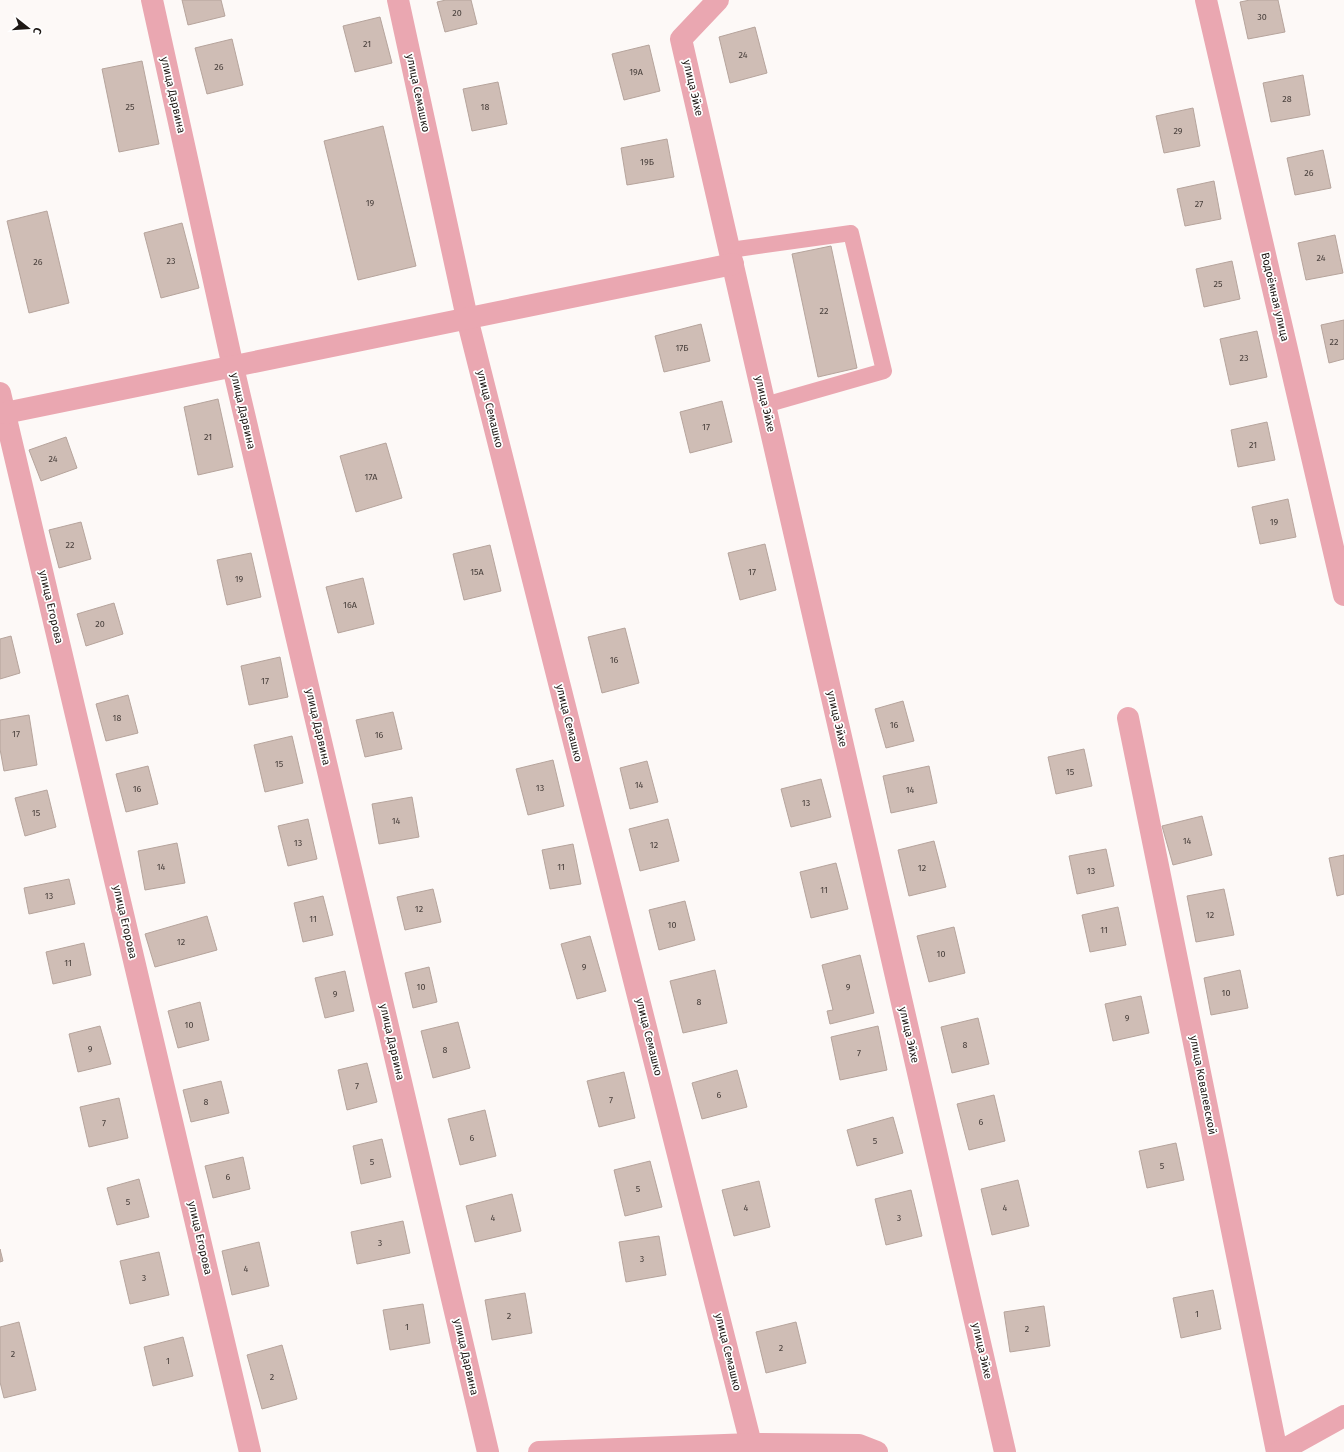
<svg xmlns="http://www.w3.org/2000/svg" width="1344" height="1452" viewBox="0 0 1344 1452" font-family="'Fira Sans',sans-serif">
<rect width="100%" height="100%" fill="#fdf9f7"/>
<g fill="#cfbdb5" stroke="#b6a49c">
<polygon points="182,0 221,0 225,16 188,25"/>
<polygon points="446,0 471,0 477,24 445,32 437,2"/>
<polygon points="1250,0 1278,0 1285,32 1248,39 1240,2"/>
<polygon points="380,17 392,63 355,72 343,26"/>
<polygon points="755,27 767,73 730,83 719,37"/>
<polygon points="232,39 243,85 207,94 195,48"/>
<polygon points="649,45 660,91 624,100 612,54"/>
<polygon points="142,61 159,144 119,152 102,69"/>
<polygon points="1303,75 1310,115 1271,122 1263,83"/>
<polygon points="498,82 507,124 472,131 463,89"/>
<polygon points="1193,108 1200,146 1164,153 1156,116"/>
<polygon points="383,126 416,266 358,280 324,141"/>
<polygon points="667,139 674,177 627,185 621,148"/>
<polygon points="1323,150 1331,188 1295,195 1287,158"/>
<polygon points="1214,181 1221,219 1185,226 1177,189"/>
<polygon points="47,211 69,303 29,313 7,221"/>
<polygon points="182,223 199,288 161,298 144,233"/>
<polygon points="1335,235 1343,273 1306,280 1298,243"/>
<polygon points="831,246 857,368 818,377 792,254"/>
<polygon points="1232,261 1240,299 1204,307 1196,269"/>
<polygon points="1344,320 1344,359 1329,363 1321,325"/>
<polygon points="701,324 710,361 664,372 655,336"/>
<polygon points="1257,331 1267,377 1230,385 1220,339"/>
<polygon points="218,399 233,467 198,475 184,407"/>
<polygon points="722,401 732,442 690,453 680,412"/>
<polygon points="1267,422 1275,460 1238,467 1231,430"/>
<polygon points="66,437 77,468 41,481 29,450"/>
<polygon points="386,443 402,498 356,512 340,456"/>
<polygon points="1288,499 1296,537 1260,544 1252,507"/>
<polygon points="81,522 91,559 59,568 49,530"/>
<polygon points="765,544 776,590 740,600 728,553"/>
<polygon points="490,545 501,591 464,600 453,554"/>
<polygon points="251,553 261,597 227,605 217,560"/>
<polygon points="363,578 374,624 338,633 326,587"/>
<polygon points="114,603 123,634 86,646 77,614"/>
<polygon points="625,628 639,683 602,693 588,637"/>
<polygon points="11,636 20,673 0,679 0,639"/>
<polygon points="280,657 288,697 249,705 241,666"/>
<polygon points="128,695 138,733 106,741 96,704"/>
<polygon points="903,701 914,741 886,748 875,709"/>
<polygon points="393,712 402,749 365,757 356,720"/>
<polygon points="29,715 37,765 4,771 0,749 0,720"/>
<polygon points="292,736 303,783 265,792 254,745"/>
<polygon points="1084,749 1092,786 1056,794 1048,757"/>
<polygon points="553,760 564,806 528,815 516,769"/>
<polygon points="647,761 658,802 630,809 620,768"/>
<polygon points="148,766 158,804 126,812 116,774"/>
<polygon points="929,766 937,803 891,813 883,776"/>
<polygon points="821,779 831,817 791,827 781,789"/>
<polygon points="47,790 56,827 25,836 15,798"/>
<polygon points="412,797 419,837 379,844 372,804"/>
<polygon points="1202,816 1212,855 1173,865 1162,826"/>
<polygon points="308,819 317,859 288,866 278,826"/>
<polygon points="668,819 679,861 640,871 629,829"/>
<polygon points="934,841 946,887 909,896 898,850"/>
<polygon points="177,843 185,883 145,890 138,851"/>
<polygon points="573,844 581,884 550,889 542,850"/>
<polygon points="1106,849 1114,886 1077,894 1069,856"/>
<polygon points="1344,855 1344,894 1337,896 1329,858"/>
<polygon points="836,863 848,909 811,918 800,872"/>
<polygon points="69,879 75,904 29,914 24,888"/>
<polygon points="433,889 441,922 405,930 397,897"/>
<polygon points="1224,889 1234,935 1196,942 1187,896"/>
<polygon points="323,896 333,935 303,942 294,903"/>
<polygon points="685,901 695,940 659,950 649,910"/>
<polygon points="1118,907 1126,945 1090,952 1082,915"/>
<polygon points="207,916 217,950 155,967 145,934"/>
<polygon points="954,927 965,973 929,982 917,936"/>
<polygon points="590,936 606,991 577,999 561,944"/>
<polygon points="84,943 91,975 53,984 46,952"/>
<polygon points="860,955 874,1013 830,1024 827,1011 833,1010 822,965"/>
<polygon points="429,967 437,1002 413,1008 405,973"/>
<polygon points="715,970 727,1023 683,1033 670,981"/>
<polygon points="1240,970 1248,1008 1211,1015 1204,978"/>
<polygon points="345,971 354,1011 325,1018 315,978"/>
<polygon points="1141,996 1149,1033 1113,1041 1105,1004"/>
<polygon points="200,1002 209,1040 178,1048 168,1011"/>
<polygon points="978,1018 989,1064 952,1073 941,1027"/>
<polygon points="458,1022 470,1068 433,1078 421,1031"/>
<polygon points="100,1026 111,1064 78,1072 69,1034"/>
<polygon points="878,1026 887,1070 840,1080 831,1037"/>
<polygon points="367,1063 377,1102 347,1110 338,1070"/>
<polygon points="737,1070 747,1107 702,1119 692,1083"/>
<polygon points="624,1072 635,1118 599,1127 587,1081"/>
<polygon points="221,1081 229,1113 191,1122 183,1090"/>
<polygon points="994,1095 1005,1141 969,1150 957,1104"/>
<polygon points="119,1098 128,1138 89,1147 80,1107"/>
<polygon points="485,1110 496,1156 460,1165 448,1119"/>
<polygon points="893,1117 903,1153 857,1166 847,1130"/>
<polygon points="382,1139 391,1177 361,1184 353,1146"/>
<polygon points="1176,1143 1184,1180 1147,1188 1139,1151"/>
<polygon points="243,1157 250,1189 213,1198 205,1166"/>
<polygon points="650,1161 662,1207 625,1216 614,1170"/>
<polygon points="139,1179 149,1217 117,1225 107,1188"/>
<polygon points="1018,1180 1029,1226 992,1235 981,1189"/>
<polygon points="759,1181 770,1227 734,1236 722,1190"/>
<polygon points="911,1190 922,1236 886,1245 875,1199"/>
<polygon points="512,1194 521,1231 475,1242 466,1206"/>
<polygon points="403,1221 410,1253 357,1264 351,1232"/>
<polygon points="659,1236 666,1275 626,1282 619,1242"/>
<polygon points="259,1242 269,1286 232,1295 222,1251"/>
<polygon points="0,1249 3,1261 0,1262"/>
<polygon points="159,1252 169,1295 130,1304 120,1261"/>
<polygon points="1213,1290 1221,1329 1181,1338 1173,1298"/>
<polygon points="525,1293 532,1333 492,1340 485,1300"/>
<polygon points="423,1304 430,1343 390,1350 383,1310"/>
<polygon points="1044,1306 1050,1346 1010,1352 1004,1312"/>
<polygon points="19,1322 36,1390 4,1398 0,1382 0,1327"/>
<polygon points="796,1322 806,1363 766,1373 756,1332"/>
<polygon points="183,1337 193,1376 153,1386 144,1347"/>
<polygon points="282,1345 297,1399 262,1409 247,1355"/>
</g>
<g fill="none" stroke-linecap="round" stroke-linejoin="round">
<polyline stroke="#eaa7b1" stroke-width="16" points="730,250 851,233 884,371 765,405"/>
<g stroke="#eaa7b1" stroke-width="22">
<polyline points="152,0 233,367 488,1452"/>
<polyline points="398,0 467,318 751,1444"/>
<polyline points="718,0 681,39 1005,1452"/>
<polyline points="1206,0 1344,595"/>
<polyline points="0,393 250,1452"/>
<polyline points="5,413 733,264"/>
<polyline points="1128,718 1277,1452"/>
<polyline points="539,1452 751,1444 859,1445 877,1452"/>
<polyline points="1279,1452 1344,1416"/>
</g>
</g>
<g text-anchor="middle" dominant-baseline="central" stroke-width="3.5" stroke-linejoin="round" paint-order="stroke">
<g font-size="9" fill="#4a413d">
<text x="457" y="13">20</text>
<text x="1262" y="17">30</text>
<text x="367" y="44">21</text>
<text x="743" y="55">24</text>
<text x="219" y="67">26</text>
<text x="636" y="72">19А</text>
<text x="1287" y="99">28</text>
<text x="130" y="107">25</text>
<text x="485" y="107">18</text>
<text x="1178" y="131">29</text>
<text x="647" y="162">19Б</text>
<text x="1309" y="173">26</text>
<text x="370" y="203">19</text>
<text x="1199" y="204">27</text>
<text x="1321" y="258">24</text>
<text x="171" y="261">23</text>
<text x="38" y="262">26</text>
<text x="1218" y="284">25</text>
<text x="824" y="311">22</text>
<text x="1334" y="342">22</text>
<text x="682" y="348">17Б</text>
<text x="1244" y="358">23</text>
<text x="706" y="427">17</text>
<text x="208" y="437">21</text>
<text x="1253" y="445">21</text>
<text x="53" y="459">24</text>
<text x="371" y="477">17А</text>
<text x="1274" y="522">19</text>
<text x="70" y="545">22</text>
<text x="477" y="572">15А</text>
<text x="752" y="572">17</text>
<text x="239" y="579">19</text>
<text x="350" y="605">16А</text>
<text x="100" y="624">20</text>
<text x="614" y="660">16</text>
<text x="265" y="681">17</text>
<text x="117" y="718">18</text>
<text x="894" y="725">16</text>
<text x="16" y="734">17</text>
<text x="379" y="735">16</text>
<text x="279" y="764">15</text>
<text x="1070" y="772">15</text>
<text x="639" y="785">14</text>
<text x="540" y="788">13</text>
<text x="137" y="789">16</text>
<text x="910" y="790">14</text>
<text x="806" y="803">13</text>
<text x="36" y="813">15</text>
<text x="396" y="821">14</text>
<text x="1187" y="841">14</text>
<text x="298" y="843">13</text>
<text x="654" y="845">12</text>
<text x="161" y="867">14</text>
<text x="561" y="867">11</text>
<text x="922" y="868">12</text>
<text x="1091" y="871">13</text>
<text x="824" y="890">11</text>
<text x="49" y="896">13</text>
<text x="419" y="909">12</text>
<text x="1210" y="915">12</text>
<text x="313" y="919">11</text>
<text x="672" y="925">10</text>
<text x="1104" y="930">11</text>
<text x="181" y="942">12</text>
<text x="941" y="954">10</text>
<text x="68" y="963">11</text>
<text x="584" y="967">9</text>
<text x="421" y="987">10</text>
<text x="848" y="987">9</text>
<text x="1226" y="993">10</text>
<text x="335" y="994">9</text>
<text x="699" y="1002">8</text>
<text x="1127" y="1018">9</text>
<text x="189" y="1025">10</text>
<text x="965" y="1045">8</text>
<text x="90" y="1049">9</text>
<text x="445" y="1050">8</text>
<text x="859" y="1053">7</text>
<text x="357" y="1086">7</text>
<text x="719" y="1095">6</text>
<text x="611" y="1100">7</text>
<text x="206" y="1102">8</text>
<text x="981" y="1122">6</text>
<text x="104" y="1123">7</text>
<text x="472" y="1138">6</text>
<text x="875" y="1141">5</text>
<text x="372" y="1162">5</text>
<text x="1162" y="1166">5</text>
<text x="228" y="1177">6</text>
<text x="638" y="1189">5</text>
<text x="128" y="1202">5</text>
<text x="746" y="1208">4</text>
<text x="1005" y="1208">4</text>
<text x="493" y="1218">4</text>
<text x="899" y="1218">3</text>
<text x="380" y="1243">3</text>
<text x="642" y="1259">3</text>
<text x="246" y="1269">4</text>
<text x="144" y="1278">3</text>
<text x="1197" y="1314">1</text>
<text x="509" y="1316">2</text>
<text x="407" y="1327">1</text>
<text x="1027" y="1329">2</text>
<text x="781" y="1348">2</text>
<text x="13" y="1354">2</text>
<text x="168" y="1361">1</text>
<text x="272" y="1377">2</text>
</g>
<g font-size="11" fill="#1e1815" stroke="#fff">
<text transform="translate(693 88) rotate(77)">улица Эйхе</text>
<text transform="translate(418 93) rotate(78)">улица Семашко</text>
<text transform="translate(173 95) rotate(77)">улица Дарвина</text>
<text transform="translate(1275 297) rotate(77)">Водоёмная улица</text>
<text transform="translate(765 404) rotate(77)">улица Эйхе</text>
<text transform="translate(490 409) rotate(76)">улица Семашко</text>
<text transform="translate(243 411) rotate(77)">улица Дарвина</text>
<text transform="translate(51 607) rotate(77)">улица Егорова</text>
<text transform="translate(837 719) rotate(77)">улица Эйхе</text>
<text transform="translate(569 723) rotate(76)">улица Семашко</text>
<text transform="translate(318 727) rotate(77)">улица Дарвина</text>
<text transform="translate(125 922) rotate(77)">улица Егорова</text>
<text transform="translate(909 1035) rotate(77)">улица Эйхе</text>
<text transform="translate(649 1037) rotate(76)">улица Семашко</text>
<text transform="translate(392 1042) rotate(77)">улица Дарвина</text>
<text transform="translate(1203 1085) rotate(79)">улица Ковалевской</text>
<text transform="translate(200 1238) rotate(77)">улица Егорова</text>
<text transform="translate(982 1351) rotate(77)">улица Эйхе</text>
<text transform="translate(728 1352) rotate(76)">улица Семашко</text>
<text transform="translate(466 1357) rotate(77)">улица Дарвина</text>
</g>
</g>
<g transform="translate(28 28) rotate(107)" stroke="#ffffff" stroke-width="3" paint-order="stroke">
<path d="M0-3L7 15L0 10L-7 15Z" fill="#1e1815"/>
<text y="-6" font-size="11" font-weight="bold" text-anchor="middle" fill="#1e1815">С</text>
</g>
</svg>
